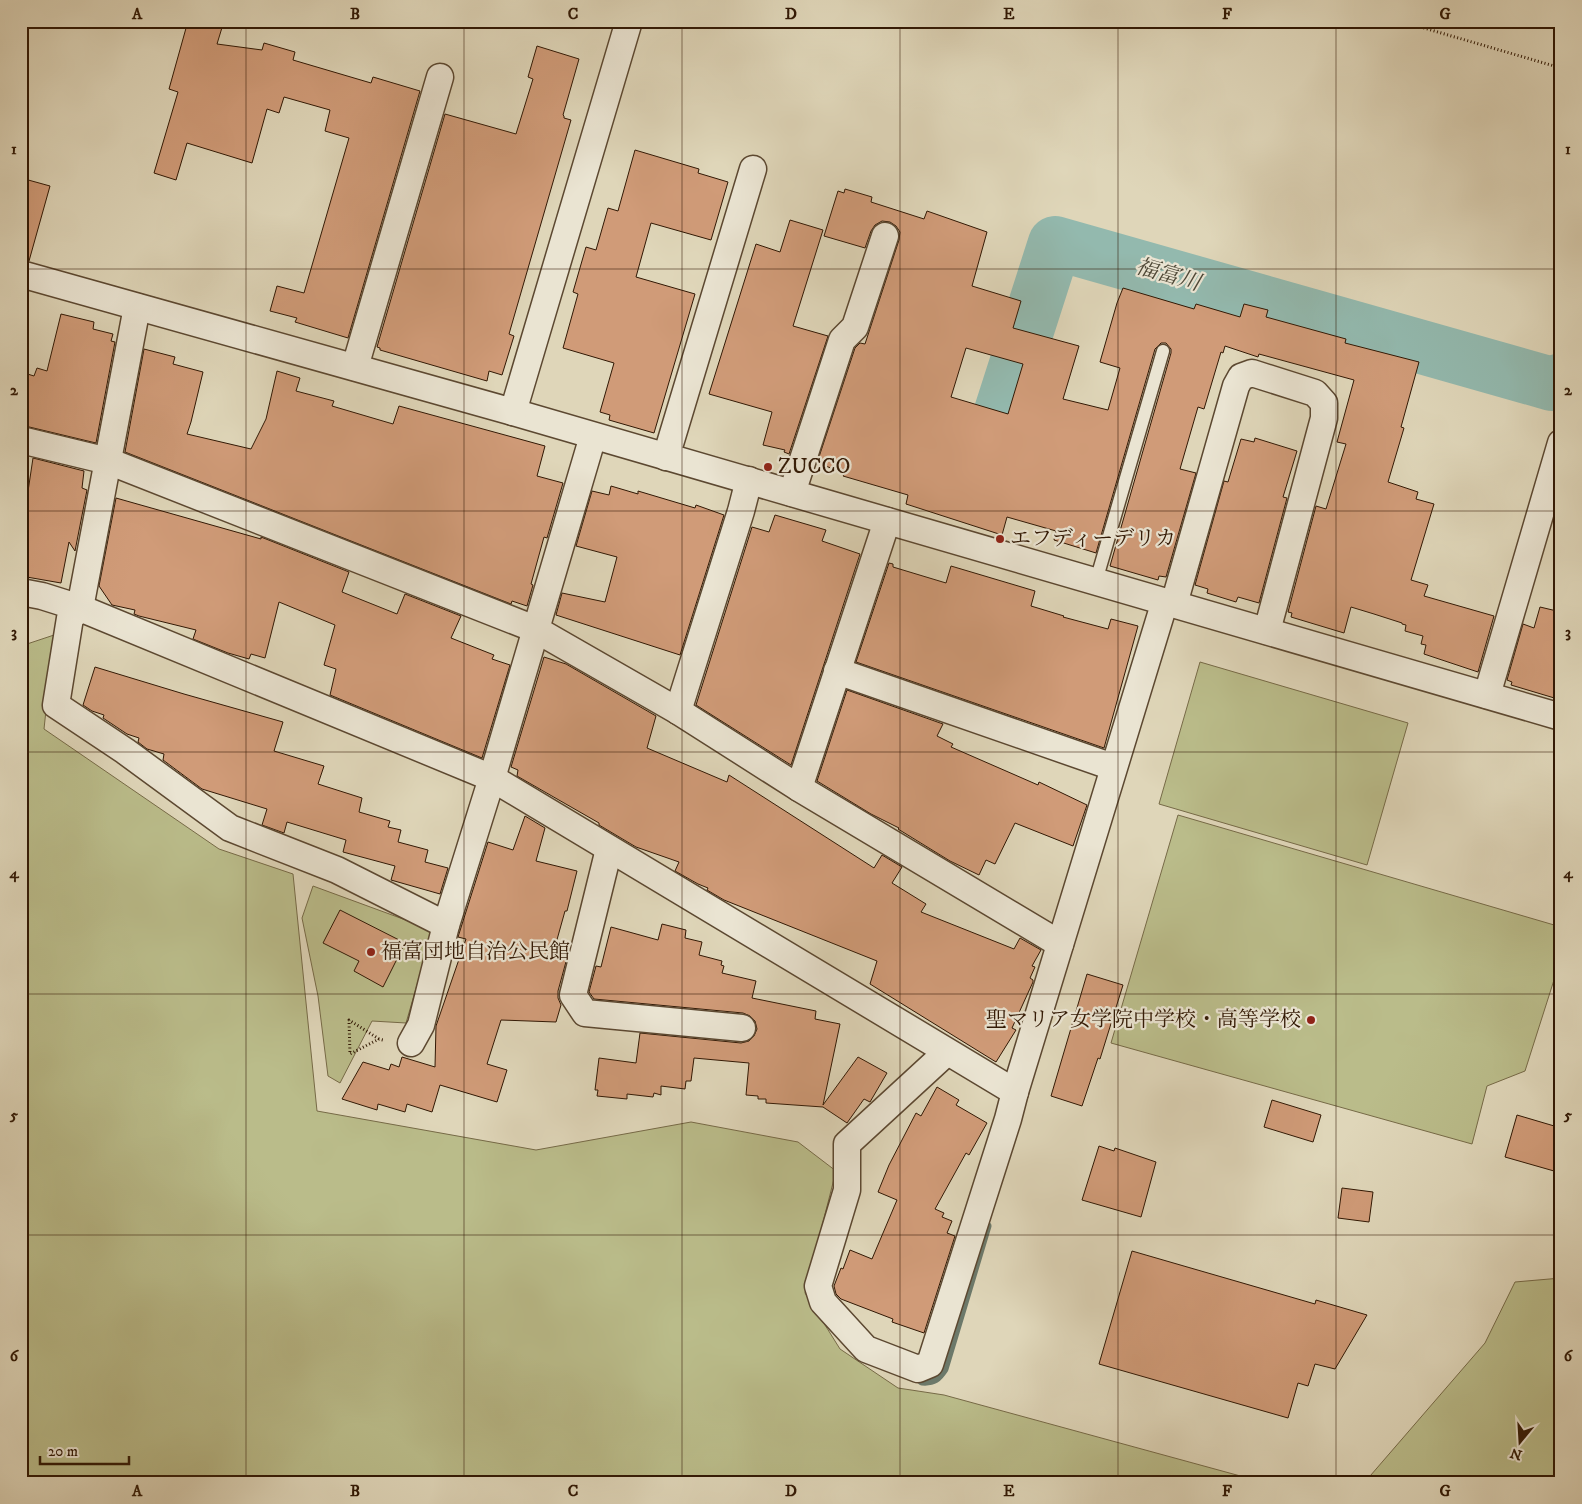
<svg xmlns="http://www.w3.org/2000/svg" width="1582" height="1504" viewBox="0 0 1582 1504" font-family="'IM FELL DW Pica','Noto Serif JP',serif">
<rect width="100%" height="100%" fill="#dfd6b9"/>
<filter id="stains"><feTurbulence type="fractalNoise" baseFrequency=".004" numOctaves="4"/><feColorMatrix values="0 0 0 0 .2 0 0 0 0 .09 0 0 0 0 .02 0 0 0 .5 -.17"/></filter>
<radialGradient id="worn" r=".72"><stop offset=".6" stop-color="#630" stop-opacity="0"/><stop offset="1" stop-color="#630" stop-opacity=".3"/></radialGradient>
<g fill="#babc8a" stroke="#766a47">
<polygon points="54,635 44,729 219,849 293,874 317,1111 536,1150 691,1122 798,1142 836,1171 805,1293 840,1349 898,1388 944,1395 1266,1483 21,1483 21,646"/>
<polygon points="1200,662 1408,723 1367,865 1159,804"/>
<polygon points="1178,815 1561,927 1561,958 1525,1071 1487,1086 1472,1144 1111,1043"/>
<polygon points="313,886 433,930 406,1023 372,1021 340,1083 328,1076 318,996 302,918"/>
<polygon points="1561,1278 1561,1483 1364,1483 1485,1343 1515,1282"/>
</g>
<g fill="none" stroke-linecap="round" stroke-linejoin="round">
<path stroke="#6c796a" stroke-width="9" d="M 922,1381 C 934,1382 938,1378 944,1369 L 987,1226"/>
<polyline stroke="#93b9ae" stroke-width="54" points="978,483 1055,243 1552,384 1561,380"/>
</g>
<g fill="#d09b78" stroke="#311804" fill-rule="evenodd">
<polygon points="188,21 224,21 217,44 262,50 264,43 295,52 293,60 371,83 373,77 420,91 348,338 295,322 297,318 270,311 277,286 304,293 349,138 325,131 330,110 284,97 279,113 267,109 252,163 187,143 176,180 154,173 178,92 169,89"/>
<polygon points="537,46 579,59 563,115 564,116 564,118 571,120 509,334 514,336 502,375 489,371 487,381 380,350 380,348 377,347 445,114 516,134 533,79 528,77"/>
<polygon points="635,150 699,169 698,173 728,182 711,240 651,223 636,277 695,294 654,433 609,420 610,415 600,412 614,363 563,348 578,294 573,292 586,247 596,250 608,208 618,211"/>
<polygon points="21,178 50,186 29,261 21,259"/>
<path d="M 845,189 L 872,197 L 871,202 L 924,219 L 927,211 L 987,232 L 972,286 L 1021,301 L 1013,328 L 1079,346 L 1063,399 L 1108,410 L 1120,368 L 1100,362 L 1117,303 L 1123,288 L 1194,309 L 1196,304 L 1240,317 L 1244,304 L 1268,310 L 1266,317 L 1346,339 L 1345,343 L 1419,362 L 1401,427 L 1404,428 L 1388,482 L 1418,492 L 1416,499 L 1434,504 L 1411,580 L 1428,585 L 1424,596 L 1494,616 L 1478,672 L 1424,654 L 1426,645 L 1421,644 L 1423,636 L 1405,631 L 1406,625 L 1402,624 L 1402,623 L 1374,614 L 1351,607 L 1344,633 L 1291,617 L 1292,613 L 1288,612 L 1316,506 L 1326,509 L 1346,444 L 1337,442 L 1354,380 L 1259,354 L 1258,357 L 1225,346 L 1223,353 L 1221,352 L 1204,409 L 1198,407 L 1180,469 L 1196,473 L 1166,577 L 1159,576 L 1158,580 L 1110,566 L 1171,353 L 1171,349 L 1166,343 L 1161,343 L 1155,349 L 1096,553 L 1054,540 L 1056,531 L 1007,517 L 1002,535 L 906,504 L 908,495 L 843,476 L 845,473 L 817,463 L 855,348 L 860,343 L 865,344 L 899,240 L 900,232 L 896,226 L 890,222 L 882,221 L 875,225 L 871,231 L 865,248 L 824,236 L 838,191 L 844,193 ZM 966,348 L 1023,364 L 1008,414 L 951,397 Z"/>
<polygon points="790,220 823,230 793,326 828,336 789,454 784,452 785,450 763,445 772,412 709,394 756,244 780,252"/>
<polygon points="61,314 94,322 93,329 113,334 111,341 115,342 96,443 21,425 21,372 34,376 37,368 47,371"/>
<polygon points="144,349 175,357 173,364 203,372 191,422 187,434 251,449 266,419 277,371 300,378 296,391 334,401 332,406 393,424 399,406 545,446 537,476 563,483 547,538 544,537 531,584 533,585 527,606 512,601 511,604 125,452"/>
<polygon points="1255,438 1297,451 1283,497 1287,498 1259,603 1238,597 1236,602 1207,593 1208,589 1195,585 1224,481 1228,482 1241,439 1254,442"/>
<polygon points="33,458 84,471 82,488 87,490 75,551 69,542 61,583 21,576 21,538"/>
<polygon points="611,486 638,494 638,491 695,508 696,505 724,515 680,655 556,615 562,593 605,602 617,557 576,546 592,491 609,495"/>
<polygon points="116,498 261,539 261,537 349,572 342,592 397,614 405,594 461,616 451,638 494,655 492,659 510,665 482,758 330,695 336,669 324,665 335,625 279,602 265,658 251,654 249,659 228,653 193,639 196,630 139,616 134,614 135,610 112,605 99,586"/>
<polygon points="775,515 826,530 822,541 860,554 791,765 696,705 752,527 769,532"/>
<polygon points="889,563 893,564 893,567 946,583 951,566 1035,591 1031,606 1064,616 1063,617 1108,629 1111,619 1138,626 1104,748 856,662"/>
<polygon points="1540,607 1561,612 1561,700 1511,685 1512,682 1507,680 1523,624 1534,628"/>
<polygon points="544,657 566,664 656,716 647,748 727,782 729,775 874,868 882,855 902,867 892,883 926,904 921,912 1014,949 1020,938 1041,950 1032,966 1035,967 1030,978 1033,980 1033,982 1012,1028 1016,1030 996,1062 870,984 877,961 724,900 707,890 708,888 698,884 675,871 679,862 636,847 599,825 599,823 517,776 518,770 511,767"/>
<polygon points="95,667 184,694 283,722 274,751 324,766 318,784 362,798 359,812 390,821 388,827 401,830 398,842 428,850 425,862 448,868 440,894 391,880 395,866 343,852 346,840 287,822 284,833 262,825 267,809 202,789 163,760 164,754 147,749 138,742 139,738 127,734 103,718 104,715 92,711 83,705"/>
<polygon points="847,690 943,724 937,736 953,744 951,747 1038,785 1039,782 1087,805 1073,846 1015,823 995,864 986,860 979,875 950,861 898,829 899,828 871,814 817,781"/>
<polygon points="525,816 545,828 536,861 577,871 567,911 565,911 553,954 567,958 558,991 558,998 561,1005 556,1022 501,1020 487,1064 507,1070 497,1102 440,1085 432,1112 407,1104 405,1112 378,1104 377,1110 342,1099 363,1062 389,1070 391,1064 399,1067 402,1057 435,1067 436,1026 466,939 458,937 488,842 513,850"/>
<polygon points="340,910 405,943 383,987 354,971 359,961 323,943"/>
<polygon points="662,924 686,930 685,938 702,942 699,955 722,961 721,965 724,966 722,973 756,981 752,998 816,1011 815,1019 840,1024 823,1105 858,1057 887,1073 870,1102 864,1099 847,1123 823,1107 766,1103 766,1099 758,1099 758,1096 746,1095 749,1063 694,1058 691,1081 686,1081 685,1089 661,1086 661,1095 654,1093 653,1097 627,1094 627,1099 597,1096 598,1090 595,1090 599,1058 636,1063 640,1033 741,1043 749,1041 754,1036 757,1029 755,1021 750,1016 743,1013 594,999 589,992 596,966 601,967 611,927 658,940"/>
<polygon points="1087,974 1123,985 1100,1059 1098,1058 1082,1106 1051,1096"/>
<polygon points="937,1087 959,1100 956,1105 987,1123 969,1155 966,1153 935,1209 944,1213 942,1217 952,1221 947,1233 955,1236 924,1333 892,1322 893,1319 841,1299 836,1294 834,1286 841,1268 843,1269 850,1250 872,1259 897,1200 878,1192 889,1165 916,1113 921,1116"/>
<polygon points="1272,1100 1321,1115 1313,1142 1264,1127"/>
<polygon points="1517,1115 1561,1128 1561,1173 1505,1157"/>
<polygon points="1099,1146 1114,1151 1115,1148 1156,1162 1141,1217 1082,1200"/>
<polygon points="1342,1188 1373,1192 1369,1222 1338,1218"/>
<polygon points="1132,1251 1315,1304 1316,1300 1367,1315 1335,1369 1315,1364 1308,1386 1298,1383 1288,1418 1099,1364"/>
</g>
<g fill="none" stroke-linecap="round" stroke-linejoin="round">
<defs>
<polyline id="lane" points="1096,581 1163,351"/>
<g id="street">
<polyline points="21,274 513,412 1561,717"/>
<polyline points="137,307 80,608 70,618 56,705 125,751 230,828 337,870 446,925"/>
<polyline points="355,367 440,77"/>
<polyline points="513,412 629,21"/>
<polyline points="21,440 108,461 535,629 678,711 799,788 1060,944"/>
<polyline points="666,457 753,169"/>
<polyline points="792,493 842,340 855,327 885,236"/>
<polyline points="21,592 42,596 80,608 492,778 1015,1092"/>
<polyline points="1174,604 1236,386 1241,377 1252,373 1315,393 1324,403 1324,418 1267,631"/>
<polyline points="837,671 1113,767"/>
<polyline points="1487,695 1561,443"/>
<polyline points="678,711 741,511 749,480"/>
<polyline points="799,788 887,521"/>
<polyline points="609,849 573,995 585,1013 742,1028"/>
<polyline points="411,1043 421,1025 446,925 492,778 593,436"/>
<polyline points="947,1052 847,1144 847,1190 818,1286 823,1302 866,1349 918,1369 930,1364 1008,1119 1015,1092 1165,601"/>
</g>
</defs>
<use href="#lane" stroke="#5c4831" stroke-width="15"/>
<use href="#street" stroke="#5c4831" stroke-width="29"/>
<g stroke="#311804" stroke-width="3" stroke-dasharray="1 2.5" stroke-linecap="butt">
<polyline points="1400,21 1561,68"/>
<polyline points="379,1039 349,1020 350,1054 379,1039 383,1040"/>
</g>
<use href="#lane" stroke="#eae4d2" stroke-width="12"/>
<use href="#street" stroke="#eae4d2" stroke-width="26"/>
</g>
<path fill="none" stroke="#311804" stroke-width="1" stroke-opacity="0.55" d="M 246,21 L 246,1483M 464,21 L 464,1483M 682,21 L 682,1483M 900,21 L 900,1483M 1118,21 L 1118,1483M 1336,21 L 1336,1483M 21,269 L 1561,269M 21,511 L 1561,511M 21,752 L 1561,752M 21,994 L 1561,994M 21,1235 L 1561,1235"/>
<g fill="#8f2418" stroke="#eae4d2" stroke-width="2">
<circle cx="768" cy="467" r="5"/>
<circle cx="1000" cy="539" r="5"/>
<circle cx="371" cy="952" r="5"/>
<circle cx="1311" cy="1020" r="5"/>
</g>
<g text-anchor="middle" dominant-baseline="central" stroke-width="4.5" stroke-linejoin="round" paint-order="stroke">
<g font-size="21" fill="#311804" stroke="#eae4d2" text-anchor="start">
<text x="778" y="467">ZUCCO</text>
<text x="1010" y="539">エフディーデリカ</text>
<text x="381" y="952">福富団地自治公民館</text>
<text x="1301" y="1020" text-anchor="end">聖マリア女学院中学校・高等学校</text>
</g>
<g font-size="22" font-style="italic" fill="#4e4837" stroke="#eae4d2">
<text transform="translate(1168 275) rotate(16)">福富川</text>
</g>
</g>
<rect width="1582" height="1504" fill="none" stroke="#dfd6b9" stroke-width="55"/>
<g transform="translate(1520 1442) rotate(198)" stroke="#eae4d2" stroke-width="4" paint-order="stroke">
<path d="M0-4L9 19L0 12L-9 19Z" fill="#311804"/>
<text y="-8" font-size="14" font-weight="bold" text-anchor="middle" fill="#311804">N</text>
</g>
<path d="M40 1456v8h89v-8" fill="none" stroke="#311804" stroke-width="2.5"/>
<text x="48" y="1456" font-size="15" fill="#311804" stroke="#eae4d2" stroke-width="4" paint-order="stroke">20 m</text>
<rect x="28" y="28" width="1526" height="1448" fill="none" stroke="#311804" stroke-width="2"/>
<g font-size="16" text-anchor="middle" font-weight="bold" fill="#311804">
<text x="137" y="19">A</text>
<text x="355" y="19">B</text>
<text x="573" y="19">C</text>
<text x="791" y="19">D</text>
<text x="1009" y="19">E</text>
<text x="1227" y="19">F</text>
<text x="1445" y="19">G</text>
<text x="14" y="154">1</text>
<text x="1568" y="154">1</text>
<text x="14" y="395">2</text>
<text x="1568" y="395">2</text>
<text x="14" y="637">3</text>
<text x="1568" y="637">3</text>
<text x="14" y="878">4</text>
<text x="1568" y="878">4</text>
<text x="14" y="1120">5</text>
<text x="1568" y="1120">5</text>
<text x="14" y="1361">6</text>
<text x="1568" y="1361">6</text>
<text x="137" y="1496">A</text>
<text x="355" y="1496">B</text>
<text x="573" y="1496">C</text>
<text x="791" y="1496">D</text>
<text x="1009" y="1496">E</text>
<text x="1227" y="1496">F</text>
<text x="1445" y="1496">G</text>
</g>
<rect width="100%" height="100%" filter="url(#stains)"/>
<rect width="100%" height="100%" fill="url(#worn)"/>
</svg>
